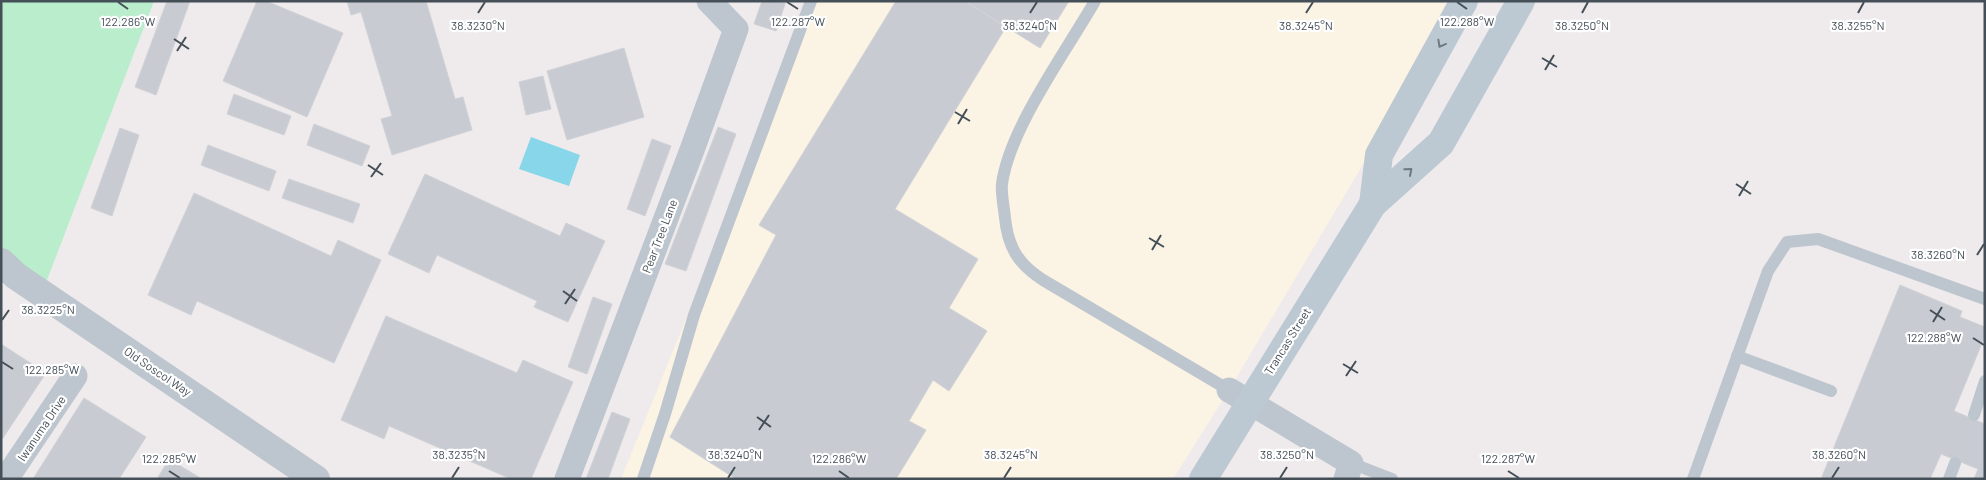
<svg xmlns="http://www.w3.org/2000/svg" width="1986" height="480" viewBox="0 0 1986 480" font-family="Barlow,sans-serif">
<rect width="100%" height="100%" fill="#efebec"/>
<polygon fill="#fbf3e3" points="815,1 1460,1 1229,390 1173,479 621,479"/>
<polygon fill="#b9edcc" points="1,1 154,1 42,293 1,262"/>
<polygon fill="#87d6e9" points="531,137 580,155 569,186 519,169"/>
<g fill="#c8cbd1" stroke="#d0d2d7">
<polygon points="167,1 190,1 156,95 135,87"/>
<polygon points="257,1 266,1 343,33 307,117 223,81"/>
<polygon points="347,1 426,1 455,99 463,97 472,130 392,155 381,119 392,116 361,12 351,15"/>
<polygon points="762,1 786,1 776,31 754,24"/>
<polygon points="896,1 965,1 1006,27 895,209 978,259 949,308 987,331 949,391 933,380 909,421 926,430 896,479 736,479 670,437 776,235 759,225"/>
<polygon points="965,1 1069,1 1040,48"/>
<polygon points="624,48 644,117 567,140 547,71"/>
<polygon points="543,76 551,109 526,115 519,82"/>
<polygon points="234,94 291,116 284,135 227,114"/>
<polygon points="314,124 370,146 362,166 307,145"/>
<polygon points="718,127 736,134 686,271 665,264"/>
<polygon points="120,128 139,135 112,216 91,208"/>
<polygon points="652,139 671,146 645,216 627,209"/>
<polygon points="208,145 276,171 269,191 201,165"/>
<polygon points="425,174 560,236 566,223 605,241 568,322 534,307 537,301 437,255 429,273 388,254"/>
<polygon points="289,179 360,204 353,223 282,198"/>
<polygon points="194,193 331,256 338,240 381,260 334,363 197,301 191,315 148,295"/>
<polygon points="1900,285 1962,311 1960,317 1985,327 1985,336 1954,411 1985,424 1985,479 1974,479 1978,469 1941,454 1930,479 1821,479"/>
<polygon points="593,297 612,304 587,374 568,367"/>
<polygon points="386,316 517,373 523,360 573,382 531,479 511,479 389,426 384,439 341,420"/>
<polygon points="1,344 46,373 1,441"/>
<polygon points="84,398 146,437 119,479 33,479"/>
<polygon points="612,412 630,419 608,479 586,479"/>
<polygon points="169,459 202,479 157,479"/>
</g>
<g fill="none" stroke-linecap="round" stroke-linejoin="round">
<g stroke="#bdc6ce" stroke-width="12">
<path d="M 1095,1 C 1067,50 1009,129 1002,184 C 1001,194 1004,207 1005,218 C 1008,247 1018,264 1043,280 L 1229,390"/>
<polyline points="1737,356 1831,391"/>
<polyline points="1974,415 1985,381"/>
<polyline points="1351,463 1392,479"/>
<polyline points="643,479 665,414 694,315 811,1"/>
<polyline points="1693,479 1768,271 1787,242 1818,239 1985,299"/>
<polyline points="1949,479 1955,463"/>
</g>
<g stroke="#bdc6ce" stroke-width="25">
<polyline points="1229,390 1351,463 1346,479"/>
<polyline points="6,479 75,376"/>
<polyline points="567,479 692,150 736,29 709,1"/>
</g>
<polyline stroke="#bdc6ce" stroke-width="28" points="1,262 16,276 316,479"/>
<g stroke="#bcc8d2" stroke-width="28">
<polyline points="1373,204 1379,155 1464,1"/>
<polyline points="1203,479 1373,204 1441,143 1521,1"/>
</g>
</g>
<defs><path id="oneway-chevron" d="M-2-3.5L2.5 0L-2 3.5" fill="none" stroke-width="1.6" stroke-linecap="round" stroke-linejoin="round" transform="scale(1.25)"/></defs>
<g stroke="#6f7983">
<use href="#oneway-chevron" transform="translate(1441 44) rotate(119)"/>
<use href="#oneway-chevron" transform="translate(1409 171) rotate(-41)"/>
</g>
<path fill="none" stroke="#454f58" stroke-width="2" d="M 118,2 L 128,9M 787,2 L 798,9M 1457,2 L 1467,9M 478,13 L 485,2M 1030,13 L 1037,2M 1306,13 L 1313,2M 1582,13 L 1588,2M 1858,13 L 1864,2M 174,39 L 189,49M 177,51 L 186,37M 1542,58 L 1557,67M 1545,70 L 1554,55M 955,112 L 970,121M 958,124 L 967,109M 368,165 L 383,175M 371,177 L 381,163M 1736,184 L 1751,194M 1739,196 L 1748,181M 1149,238 L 1164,247M 1152,250 L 1161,235M 1977,255 L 1984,244M 563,291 L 577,301M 565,304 L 575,289M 1930,310 L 1945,320M 2,320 L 9,310M 1933,322 L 1942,307M 1973,338 L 1984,345M 2,362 L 13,369M 1343,364 L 1358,373M 1346,376 L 1356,361M 757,417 L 771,427M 759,430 L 769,415M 169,471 L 180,478M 839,471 L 849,478M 1508,471 L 1519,478M 452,478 L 459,467M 728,478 L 735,467M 1004,478 L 1011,467M 1280,478 L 1287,467M 1832,478 L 1839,467"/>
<g text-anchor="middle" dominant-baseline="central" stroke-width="4.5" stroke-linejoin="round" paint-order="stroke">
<g font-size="12" fill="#454f58" stroke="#fff">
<text transform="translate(659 236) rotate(-69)">Pear Tree Lane</text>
<text transform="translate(1287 341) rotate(-58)">Trancas Street</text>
<text transform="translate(158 371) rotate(34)">Old Soscol Way</text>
<text transform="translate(41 428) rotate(-56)">Iwanuma Drive</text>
</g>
</g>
<g font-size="12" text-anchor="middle" fill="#454f58" stroke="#fff" stroke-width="4.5" stroke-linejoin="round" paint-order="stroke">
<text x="128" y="26">122.286°W</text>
<text x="1467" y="26">122.288°W</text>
<text x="798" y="26">122.287°W</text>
<text x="1030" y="30">38.3240°N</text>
<text x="1582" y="30">38.3250°N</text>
<text x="478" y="30">38.3230°N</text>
<text x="1306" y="30">38.3245°N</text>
<text x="1858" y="30">38.3255°N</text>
<text x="1938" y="259">38.3260°N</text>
<text x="48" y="314">38.3225°N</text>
<text x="1934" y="342">122.288°W</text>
<text x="52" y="374">122.285°W</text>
<text x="459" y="459">38.3235°N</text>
<text x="735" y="459">38.3240°N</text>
<text x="1011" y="459">38.3245°N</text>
<text x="1287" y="459">38.3250°N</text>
<text x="1839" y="459">38.3260°N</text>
<text x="169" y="463">122.285°W</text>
<text x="839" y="463">122.286°W</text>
<text x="1508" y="463">122.287°W</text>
</g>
<rect width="1986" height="480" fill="none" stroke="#454f58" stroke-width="5"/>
</svg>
